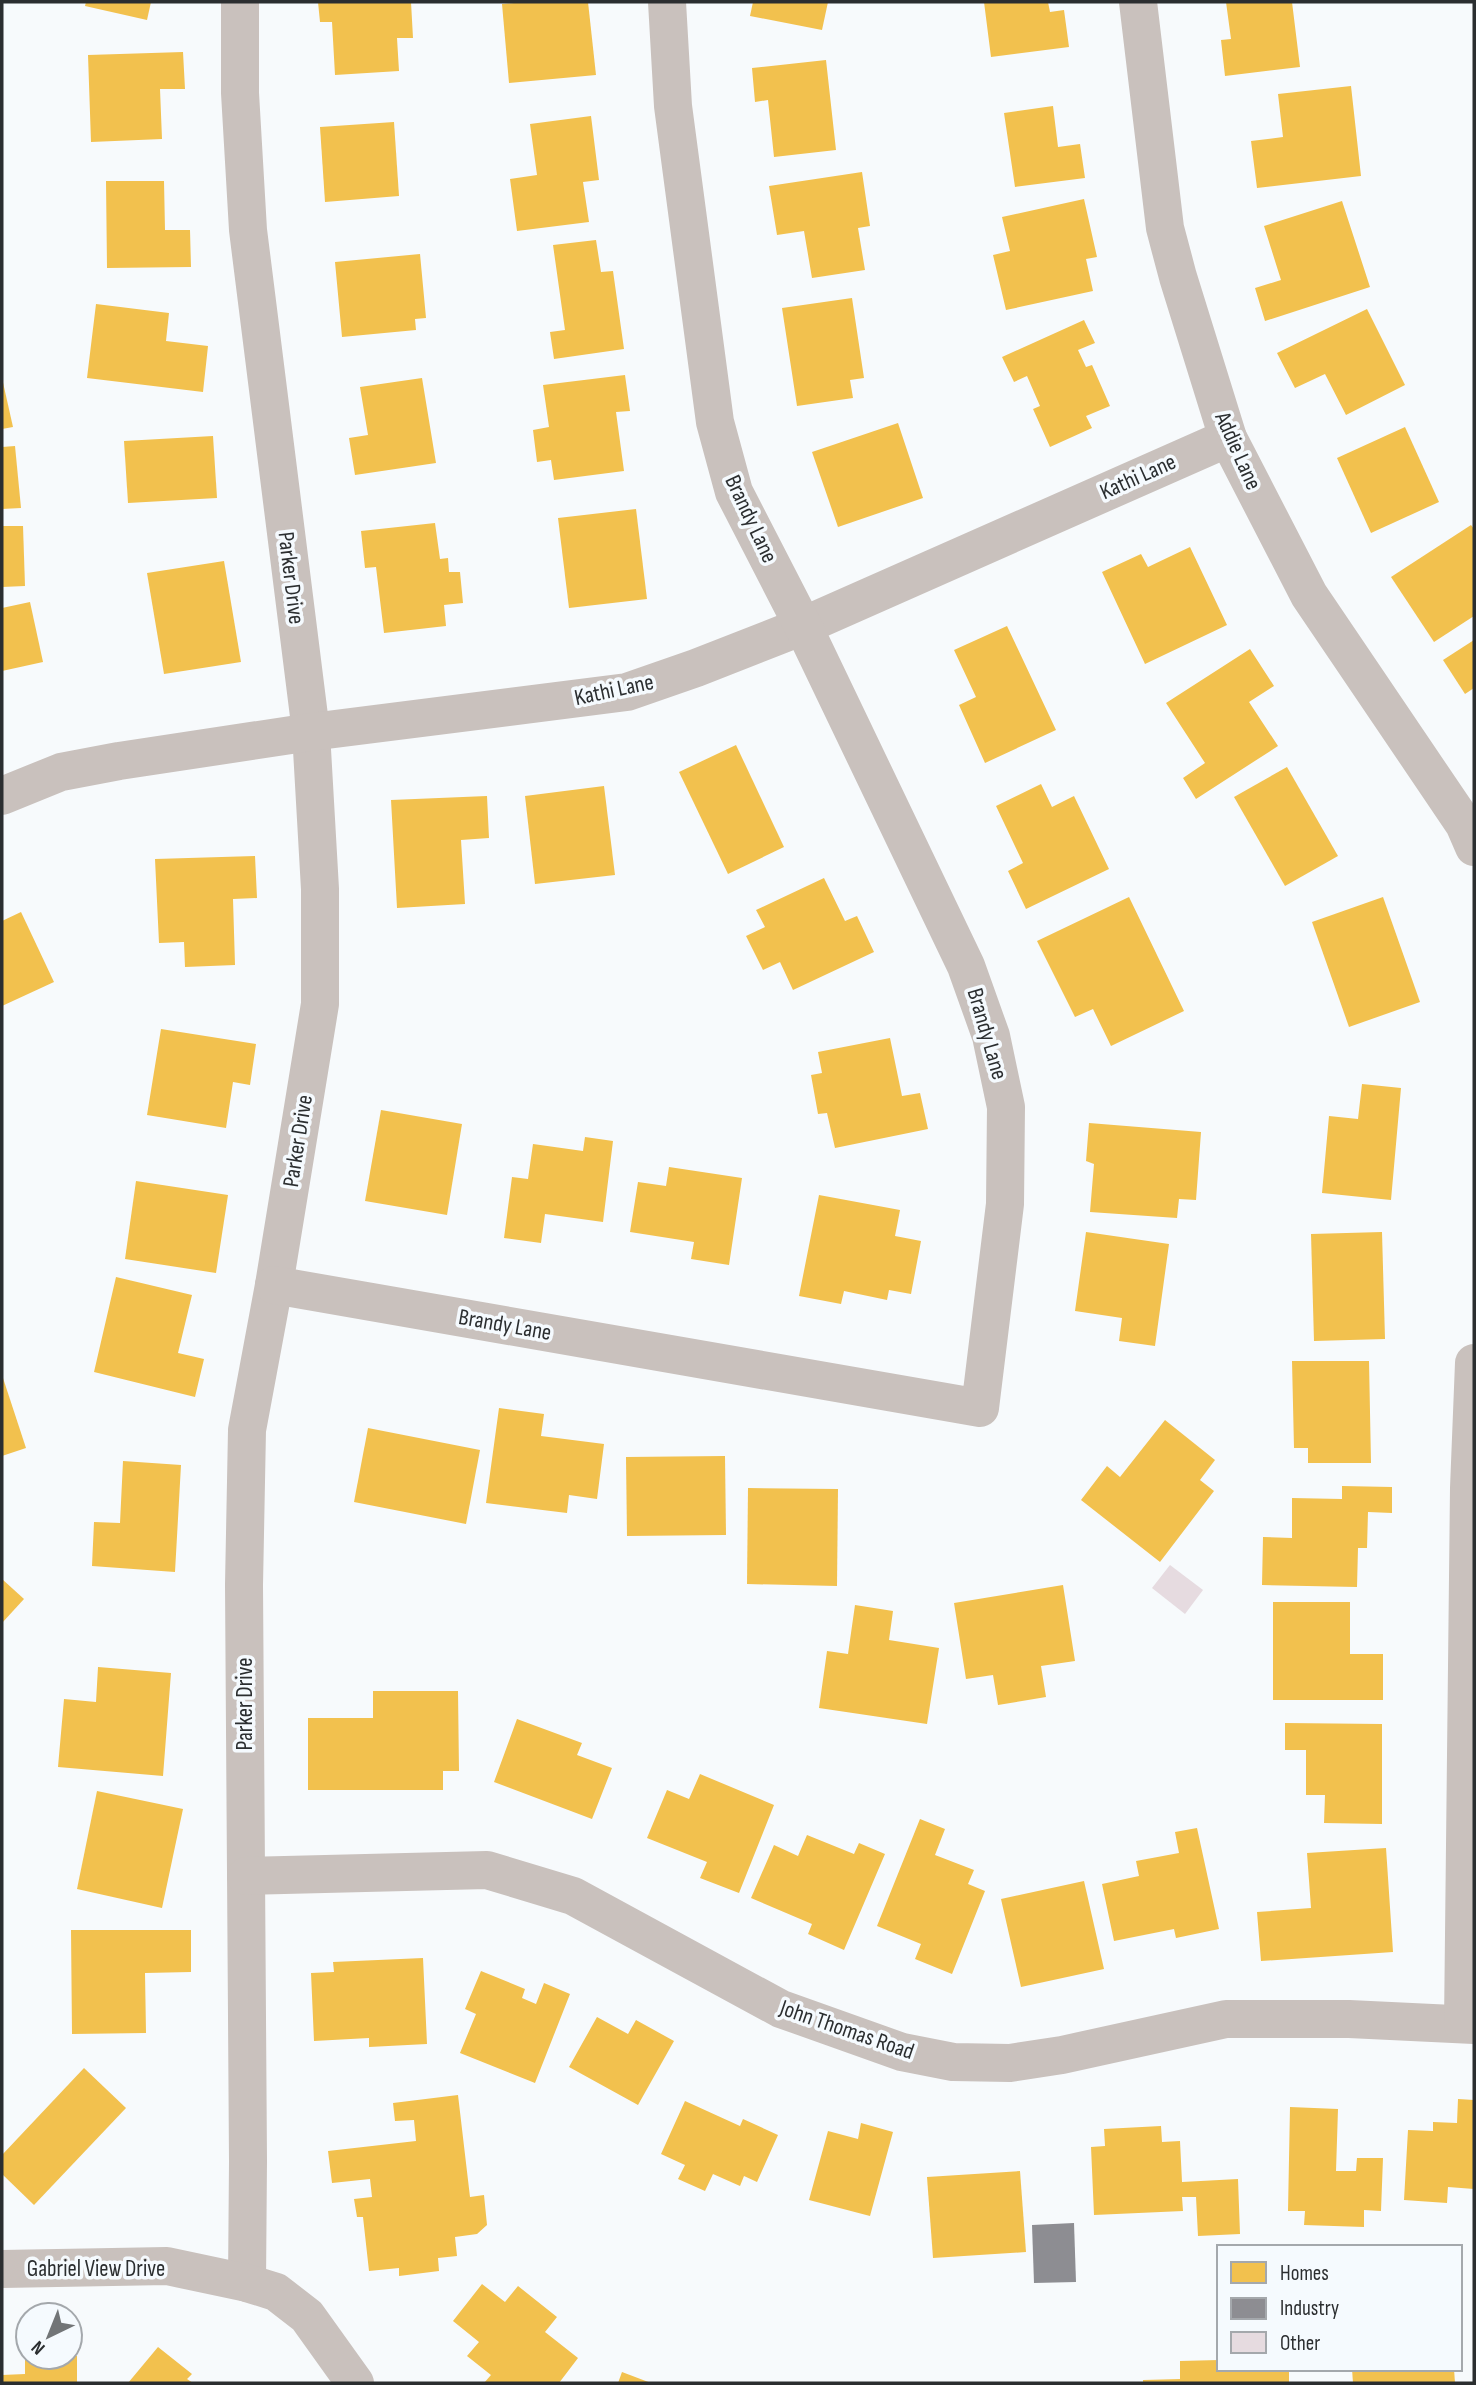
<svg xmlns="http://www.w3.org/2000/svg" width="1476" height="2385" viewBox="0 0 1476 2385" font-family="'Sofia Sans Condensed',sans-serif">
<rect width="100%" height="100%" fill="#f7fafc"/>
<g fill="#f2c14e">
<polygon points="86,2 151,2 147,20 85,6"/>
<polygon points="318,2 411,2 413,38 397,38 399,71 335,75 332,22 320,22"/>
<polygon points="526,2 588,2 596,75 509,83 502,4"/>
<polygon points="753,2 828,2 822,30 750,16"/>
<polygon points="984,2 1048,2 1050,12 1064,10 1069,47 991,57"/>
<polygon points="1226,2 1292,2 1300,67 1225,76 1221,40 1231,39"/>
<polygon points="183,52 185,89 160,89 162,139 91,142 88,55"/>
<polygon points="826,60 836,150 774,157 768,100 755,102 752,68"/>
<polygon points="1351,86 1361,176 1257,188 1251,141 1283,137 1278,94"/>
<polygon points="1053,106 1058,147 1080,144 1085,178 1015,187 1004,113"/>
<polygon points="591,116 599,180 583,182 589,222 517,231 510,179 537,175 530,124"/>
<polygon points="394,122 399,196 325,202 320,127"/>
<polygon points="862,172 870,226 858,228 865,270 812,278 804,231 777,235 769,186"/>
<polygon points="106,181 164,181 165,230 190,230 191,267 107,268"/>
<polygon points="1084,199 1097,257 1086,259 1093,291 1006,310 993,255 1010,251 1002,217"/>
<polygon points="1342,201 1370,287 1265,321 1255,288 1281,280 1264,226"/>
<polygon points="596,240 601,272 613,271 624,349 554,359 550,332 565,330 553,245"/>
<polygon points="420,254 426,318 415,319 416,330 342,337 335,262"/>
<polygon points="852,298 864,378 850,380 853,398 797,406 782,308"/>
<polygon points="96,304 169,313 166,341 208,346 203,392 87,378"/>
<polygon points="1367,309 1405,385 1346,415 1325,374 1295,388 1277,353"/>
<polygon points="1084,320 1095,343 1078,350 1086,367 1092,365 1110,406 1086,416 1092,428 1050,447 1033,409 1040,406 1027,376 1014,382 1002,357"/>
<polygon points="625,375 630,411 616,412 624,471 554,480 551,460 537,462 533,430 549,427 543,385"/>
<polygon points="2,378 13,427 2,429"/>
<polygon points="422,378 436,463 355,475 349,438 368,435 360,387"/>
<polygon points="898,423 923,498 838,527 812,452"/>
<polygon points="1405,427 1439,502 1371,533 1337,458"/>
<polygon points="213,436 217,498 128,503 124,441"/>
<polygon points="15,446 21,508 2,509 2,447"/>
<polygon points="636,509 647,599 569,608 558,518"/>
<polygon points="435,523 440,559 448,558 449,572 460,572 463,603 444,605 446,626 384,633 376,567 365,568 361,531"/>
<polygon points="1471,525 1474,529 1474,616 1434,642 1391,577"/>
<polygon points="2,526 23,526 25,586 2,587"/>
<polygon points="1190,547 1227,625 1145,664 1102,572 1141,554 1148,567"/>
<polygon points="224,561 241,662 164,674 147,573"/>
<polygon points="30,602 43,662 2,671 2,608"/>
<polygon points="1007,626 1056,730 985,763 959,705 976,697 954,650"/>
<polygon points="1474,640 1474,688 1465,694 1443,660"/>
<polygon points="1250,649 1274,686 1249,702 1278,746 1196,799 1183,778 1205,763 1166,703"/>
<polygon points="736,745 784,847 728,874 679,772"/>
<polygon points="1287,767 1338,856 1285,886 1234,797"/>
<polygon points="1041,784 1052,807 1074,796 1109,869 1026,909 1008,871 1023,863 996,806"/>
<polygon points="604,786 615,875 535,884 525,796"/>
<polygon points="487,796 489,838 461,840 465,904 397,908 391,800"/>
<polygon points="255,856 257,898 233,899 235,965 185,967 184,942 159,943 155,859"/>
<polygon points="824,878 845,921 857,916 874,952 793,990 780,962 763,970 746,936 765,927 756,910"/>
<polygon points="1129,897 1184,1011 1111,1046 1093,1009 1075,1017 1037,941"/>
<polygon points="1383,897 1420,1002 1349,1027 1312,922"/>
<polygon points="21,912 54,982 2,1006 2,921"/>
<polygon points="161,1029 256,1044 250,1085 233,1082 226,1128 147,1115"/>
<polygon points="890,1038 902,1096 920,1093 928,1129 835,1148 827,1113 818,1114 811,1075 822,1073 818,1052"/>
<polygon points="1362,1084 1401,1088 1391,1200 1322,1193 1329,1116 1358,1119"/>
<polygon points="381,1110 462,1124 447,1215 365,1201"/>
<polygon points="1089,1123 1201,1132 1196,1200 1179,1199 1177,1218 1090,1212 1094,1164 1086,1161"/>
<polygon points="585,1137 613,1141 603,1222 545,1214 541,1243 504,1238 512,1177 528,1179 533,1144 583,1151"/>
<polygon points="669,1167 742,1178 729,1265 691,1259 694,1242 630,1232 638,1182 666,1186"/>
<polygon points="136,1181 228,1195 216,1273 125,1259"/>
<polygon points="819,1195 900,1210 895,1236 921,1241 911,1294 889,1290 887,1300 844,1291 841,1304 799,1296"/>
<polygon points="1086,1232 1169,1244 1155,1346 1119,1341 1122,1318 1075,1311"/>
<polygon points="1382,1232 1385,1339 1314,1341 1311,1234"/>
<polygon points="116,1277 192,1295 178,1353 204,1359 195,1397 94,1372"/>
<polygon points="1292,1361 1369,1361 1371,1463 1308,1463 1308,1448 1294,1448"/>
<polygon points="2,1375 26,1448 2,1456"/>
<polygon points="499,1408 544,1414 541,1436 604,1444 597,1499 569,1495 567,1513 486,1503"/>
<polygon points="1165,1420 1215,1460 1200,1480 1214,1491 1160,1562 1081,1500 1107,1466 1120,1477"/>
<polygon points="368,1428 480,1450 466,1524 354,1502"/>
<polygon points="725,1456 726,1535 627,1536 626,1457"/>
<polygon points="123,1461 181,1465 175,1572 92,1566 94,1522 120,1523"/>
<polygon points="1342,1486 1392,1487 1392,1513 1368,1512 1367,1548 1358,1548 1357,1587 1262,1585 1263,1537 1292,1538 1292,1498 1342,1499"/>
<polygon points="748,1488 838,1489 837,1586 747,1584"/>
<polygon points="2,1579 24,1599 2,1623"/>
<polygon points="1063,1585 1075,1661 1041,1666 1046,1697 998,1705 993,1675 966,1679 954,1603"/>
<polygon points="1273,1602 1350,1602 1350,1654 1383,1654 1383,1700 1273,1700"/>
<polygon points="855,1605 893,1611 889,1640 939,1648 927,1724 819,1708 827,1651 848,1654"/>
<polygon points="98,1667 171,1673 163,1776 58,1767 64,1699 96,1702"/>
<polygon points="373,1691 458,1691 459,1771 443,1771 443,1790 308,1790 308,1718 373,1718"/>
<polygon points="517,1719 582,1743 577,1755 612,1768 592,1819 494,1782"/>
<polygon points="1285,1723 1382,1724 1382,1824 1324,1823 1325,1795 1306,1795 1306,1750 1285,1750"/>
<polygon points="700,1774 774,1805 739,1893 700,1878 707,1862 647,1838 667,1790 689,1799"/>
<polygon points="97,1791 183,1809 162,1908 77,1889"/>
<polygon points="920,1819 945,1829 935,1855 974,1870 968,1884 985,1891 952,1974 915,1959 921,1944 877,1926"/>
<polygon points="1197,1828 1219,1929 1176,1938 1174,1929 1114,1941 1102,1884 1139,1876 1136,1861 1179,1853 1175,1832"/>
<polygon points="807,1835 854,1854 859,1843 885,1854 844,1950 808,1934 812,1924 751,1898 774,1845 798,1856"/>
<polygon points="1386,1848 1393,1952 1261,1961 1257,1912 1311,1908 1307,1853"/>
<polygon points="1084,1881 1104,1969 1021,1987 1001,1899"/>
<polygon points="71,1930 191,1930 191,1972 145,1973 146,2033 72,2034"/>
<polygon points="423,1958 427,2044 369,2047 369,2038 314,2041 311,1973 334,1972 333,1962"/>
<polygon points="481,1971 525,1989 522,1998 536,2004 544,1983 570,1994 535,2083 460,2053 476,2014 465,2009"/>
<polygon points="597,2017 628,2034 636,2020 674,2041 638,2105 569,2067"/>
<polygon points="84,2068 126,2108 34,2205 2,2174 2,2155"/>
<polygon points="458,2095 470,2197 484,2195 487,2225 477,2234 455,2237 457,2256 438,2258 439,2271 399,2276 399,2268 369,2271 363,2217 357,2217 354,2199 372,2197 370,2179 332,2183 328,2151 416,2141 414,2120 395,2121 393,2103"/>
<polygon points="1458,2099 1474,2100 1474,2189 1448,2187 1447,2203 1404,2200 1408,2130 1433,2131 1433,2122 1457,2123"/>
<polygon points="685,2101 740,2126 743,2119 778,2135 757,2182 744,2176 740,2186 713,2174 705,2191 678,2179 685,2165 661,2154"/>
<polygon points="1290,2107 1338,2109 1336,2171 1356,2171 1357,2158 1383,2158 1381,2211 1364,2210 1364,2227 1304,2225 1305,2211 1288,2211"/>
<polygon points="861,2123 893,2132 870,2216 809,2200 828,2131 858,2139"/>
<polygon points="1161,2126 1162,2142 1180,2141 1182,2182 1238,2179 1240,2234 1198,2236 1196,2197 1182,2197 1183,2211 1094,2215 1091,2147 1105,2146 1104,2129"/>
<polygon points="1020,2171 1026,2252 933,2258 927,2177"/>
<polygon points="482,2284 505,2302 518,2286 557,2317 545,2332 578,2358 559,2383 484,2383 491,2375 467,2356 479,2342 453,2321"/>
<polygon points="158,2347 192,2374 187,2379 193,2383 128,2383"/>
<polygon points="25,2356 77,2356 77,2383 2,2383 2,2375 25,2374"/>
<polygon points="1219,2360 1219,2369 1289,2369 1289,2383 1143,2383 1143,2380 1180,2379 1180,2361"/>
<polygon points="1352,2369 1454,2369 1455,2383 1353,2383"/>
<polygon points="622,2372 651,2383 618,2383"/>
</g>
<polygon fill="#8d8d92" points="1074,2223 1076,2282 1034,2283 1032,2225"/>
<polygon fill="#e6dbe0" points="1170,1565 1203,1590 1185,1614 1152,1588"/>
<g fill="none" stroke-linecap="round" stroke-linejoin="round">
<g stroke="#c9c1bd" stroke-width="38">
<polyline points="240,2 240,93 248,230 311,732 320,889 320,1004 274,1285 247,1430 244,1585 248,2161 247,2283"/>
<polyline points="1138,2 1165,228 1178,277 1228,438 1309,595 1464,824 1474,847"/>
<polyline points="2,796 61,772 119,761 311,732 627,692 696,668 803,626 1228,438"/>
<polyline points="274,1285 980,1408 1005,1204 1006,1107 991,1036 966,966 803,626 734,492 715,422 673,106 667,2"/>
<polyline points="246,1876 487,1870 573,1896 781,2009 902,2052 953,2062 1010,2063 1062,2055 1226,2019 1349,2019 1474,2025"/>
<polyline points="1463,2024 1469,1488 1474,1363"/>
<polyline points="2,2269 167,2266 247,2283 276,2292 307,2316 355,2383"/>
</g>
</g>
<g text-anchor="middle" dominant-baseline="central" stroke-width="7" stroke-linejoin="round" paint-order="stroke">
<g font-size="23" fill="#2b2e30" stroke="#f5fafe">
<text transform="translate(1238 451) rotate(66)">Addie Lane</text>
<text transform="translate(1138 477) rotate(-24)">Kathi Lane</text>
<text transform="translate(751 519) rotate(65)">Brandy Lane</text>
<text transform="translate(291 578) rotate(83)">Parker Drive</text>
<text transform="translate(614 690) rotate(-12)">Kathi Lane</text>
<text transform="translate(987 1034) rotate(74)">Brandy Lane</text>
<text transform="translate(298 1141) rotate(-81)">Parker Drive</text>
<text transform="translate(505 1325) rotate(10)">Brandy Lane</text>
<text transform="translate(245 1704) rotate(-90)">Parker Drive</text>
<text transform="translate(847 2030) rotate(19)">John Thomas Road</text>
<text x="96" y="2269">Gabriel View Drive</text>
</g>
</g>
<rect width="1476" height="2385" fill="none" stroke="#2b2e30" stroke-width="7"/>
<rect x="1217" y="2245" width="245" height="126" fill="#f5fafe" stroke="#a4a8ac" stroke-width="2"/>
<rect x="1231" y="2262" width="35" height="21" fill="#f2c14e" stroke="#a4a8ac" stroke-width="2"/>
<text x="1280" y="2280" font-size="21" fill="#2b2e30">Homes</text>
<rect x="1231" y="2298" width="35" height="21" fill="#8d8d92" stroke="#a4a8ac" stroke-width="2"/>
<text x="1280" y="2315" font-size="21" fill="#2b2e30">Industry</text>
<rect x="1231" y="2332" width="35" height="21" fill="#e6dbe0" stroke="#a4a8ac" stroke-width="2"/>
<text x="1280" y="2350" font-size="21" fill="#2b2e30">Other</text>
<g transform="translate(49 2336) rotate(223)"><circle r="33" fill="#f5fafe" stroke="#a4a8ac" stroke-width="2"/>
<path d="M0-5L12 26L0 18L-12 26Z" fill="#727577"/>
<text y="-10" font-size="19" font-weight="bold" text-anchor="middle" fill="#2b2e30">N</text>
</g>
</svg>
